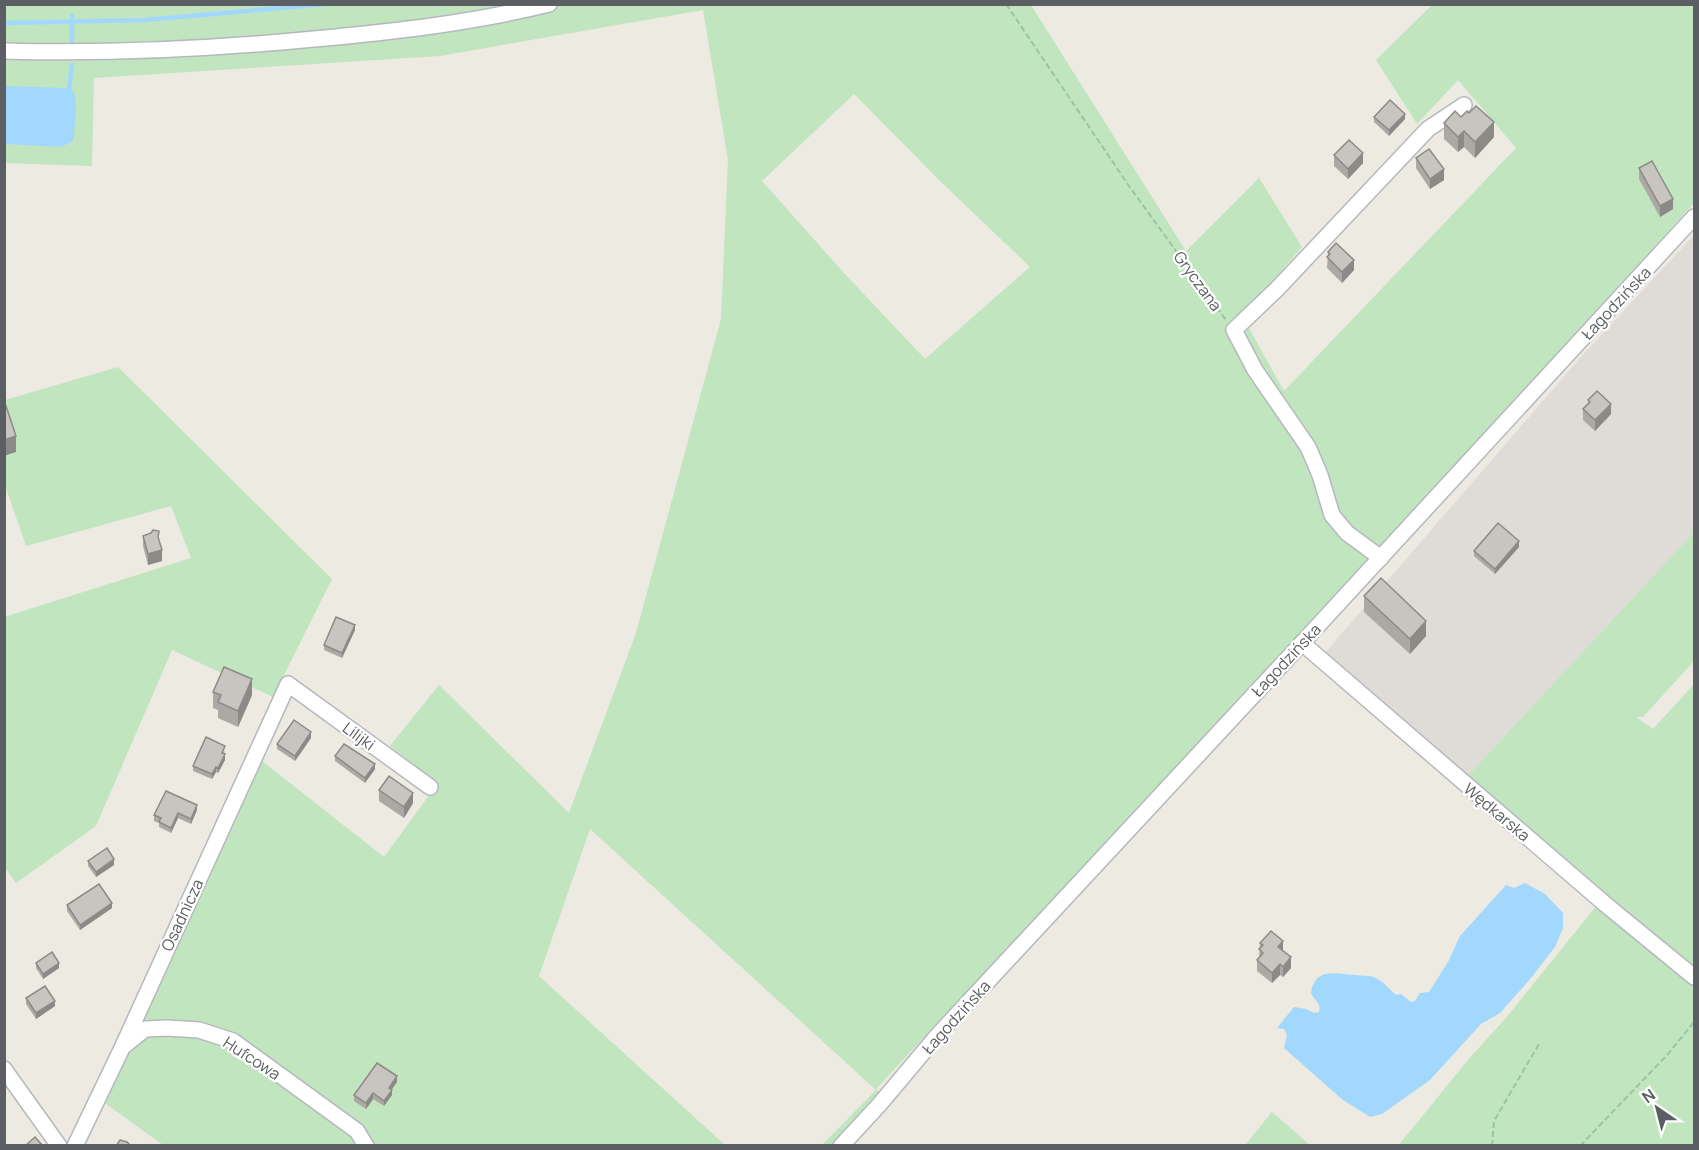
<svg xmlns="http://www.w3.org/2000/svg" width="1699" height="1150" viewBox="0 0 1699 1150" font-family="Manrope,sans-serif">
<rect width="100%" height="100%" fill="#edeae2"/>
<polygon fill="#dfdcd7" points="1694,235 1694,532 1466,778 1323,655 1580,358"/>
<g fill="#c0e5bf" fill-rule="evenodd">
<path d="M 5,5 L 1031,5 L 1186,251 L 1259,178 L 1302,247 L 1242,316 L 1284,391 L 1516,148 L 1458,80 L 1417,124 L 1376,60 L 1432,5 L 1694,5 L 1694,203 L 1369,560 L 876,1089 L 891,1103 L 851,1145 L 822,1145 L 876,1090 L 590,829 L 539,976 L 725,1145 L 163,1145 L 98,1098 L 262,761 L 384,857 L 438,783 L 390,746 L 439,685 L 569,813 L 636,633 L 721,319 L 728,160 L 703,10 L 440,56 L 94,78 L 92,166 L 5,163 ZM 854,94 L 940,181 L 1030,267 L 925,359 L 843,272 L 762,181 Z"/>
<polygon points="118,367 332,579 273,697 172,650 96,826 16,883 4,866 4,617 191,558 171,506 26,546 5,485 5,400"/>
<polygon points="1694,532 1694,661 1643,717 1636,717 1653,729 1694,684 1694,1145 1398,1146 1467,1061 1505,1019 1601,900 1462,782"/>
<polygon points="1272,1112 1310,1145 1245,1145"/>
</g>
<g fill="#a2d8fd">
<path d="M 4,86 L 66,88 C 68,89 72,90 74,93 C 78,100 74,129 74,138 L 72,142 L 60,147 L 5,144 Z"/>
<path d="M 1525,883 L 1545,894 L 1563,913 L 1563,928 L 1555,947 L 1531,978 L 1500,1013 L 1481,1024 L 1430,1080 L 1382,1114 L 1370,1117 L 1343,1100 L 1284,1048 L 1287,1035 L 1284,1029 L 1277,1028 L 1294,1007 L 1306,1009 L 1314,1013 L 1319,1012 C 1322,1004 1314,1000 1311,993 C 1315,966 1337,974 1356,975 C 1362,976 1368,975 1374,977 C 1383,981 1389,989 1396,995 L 1401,994 L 1411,1002 L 1415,1001 L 1420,993 L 1429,992 L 1448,962 L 1460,936 L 1506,885 L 1514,888 Z"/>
</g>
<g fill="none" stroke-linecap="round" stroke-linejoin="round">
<g stroke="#a2d8fd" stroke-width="4.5">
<polyline points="72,16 72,42"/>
<polyline points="4,23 145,20 326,4"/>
<polyline points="69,89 72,65"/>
</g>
<defs>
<g id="minor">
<path d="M 4,51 C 108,54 211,49 314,39 C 392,32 472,23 549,4"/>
<polyline points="1381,558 1347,533 1332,515 1320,475 1308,447 1255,370 1234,330 1277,289 1428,129 1464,105"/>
<polyline points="1302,643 1605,904 1694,977"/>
<polyline points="124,1046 145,1029 167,1028 199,1030 233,1041 357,1131 366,1146"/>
<polyline points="4,1069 59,1146"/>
<polyline points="75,1146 122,1048 288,684 430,787"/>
<polyline points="841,1146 879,1105 937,1036 1302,643 1694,217"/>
</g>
</defs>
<use href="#minor" stroke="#b5b8bd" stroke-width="18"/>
<g stroke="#98c5a4" stroke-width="2" stroke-dasharray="6 3" stroke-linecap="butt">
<polyline points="1006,4 1129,186 1226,320"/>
<polyline points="1492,1146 1494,1121 1539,1044"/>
<polyline points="1580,1146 1668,1054 1694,1022"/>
</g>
<use href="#minor" stroke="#fff" stroke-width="15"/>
</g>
<g fill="#aca9a5">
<polygon points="1374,117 1405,119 1389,136 1374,122"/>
<polygon points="1461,117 1494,137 1475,158 1464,147 1458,152 1444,139 1444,123"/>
<polygon points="1334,155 1363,163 1348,179 1334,166"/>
<polygon points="1416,158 1444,180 1430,189 1416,168"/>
<polygon points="1639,168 1673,209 1660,217 1639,179"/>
<polygon points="1328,252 1354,270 1342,283 1327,268"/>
<polygon points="1588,400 1611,414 1595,431 1583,420 1583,409 1588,403"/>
<polygon points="143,536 159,539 162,561 148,565 143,546"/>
<polygon points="1519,547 1495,574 1474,556 1474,551"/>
<polygon points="1364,596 1426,636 1410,654 1364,612"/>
<polygon points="355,630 342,658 324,650 324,645"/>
<polygon points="213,692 252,695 238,727 218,718 218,710 213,708"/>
<polygon points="311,738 295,761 277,749 277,744"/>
<polygon points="225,751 224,754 225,760 218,773 216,772 212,779 193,771 193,766"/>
<polygon points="335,756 375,769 365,783 335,761"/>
<polygon points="379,790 413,803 404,818 379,801"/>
<polygon points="197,810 191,824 178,818 171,833 159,827 159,823 154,821 154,815"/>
<polygon points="88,861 114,865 96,877 88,866"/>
<polygon points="67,905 112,908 80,930 67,911"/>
<polygon points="1260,943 1283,950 1291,968 1283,977 1280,975 1272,983 1257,971 1257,960 1259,958"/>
<polygon points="36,963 59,968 43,979 36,968"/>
<polygon points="26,998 55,1006 36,1019 26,1004"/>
<polygon points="397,1082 392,1089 392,1095 384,1106 373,1099 366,1109 354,1101 354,1095"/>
</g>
<g fill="#8c8a86">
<polygon points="1405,114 1405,119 1389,136 1389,130"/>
<polygon points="1494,122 1494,137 1475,158 1475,142"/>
<polygon points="1464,131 1464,147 1458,152 1458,137"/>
<polygon points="1363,153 1363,163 1348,179 1348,169"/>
<polygon points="1444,169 1444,180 1430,189 1430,179"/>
<polygon points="1673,199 1673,209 1660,217 1660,206"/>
<polygon points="1354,260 1354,270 1342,283 1342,272"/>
<polygon points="1611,404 1611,414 1595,431 1595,420"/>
<polygon points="16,436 16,452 4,456 4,440"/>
<polygon points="1519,541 1519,547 1495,574 1495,569"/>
<polygon points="162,550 162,561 148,565 148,554"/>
<polygon points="1426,621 1426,636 1410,654 1410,639"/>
<polygon points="355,625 355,630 342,658 342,653"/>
<polygon points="252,679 252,695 238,727 238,711"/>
<polygon points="311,732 311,738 295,761 295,756"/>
<polygon points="225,754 225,760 218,773 218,768"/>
<polygon points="375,764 375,769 365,783 365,778"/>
<polygon points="216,767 216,772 212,779 212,774"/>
<polygon points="413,793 413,803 404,818 404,807"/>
<polygon points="197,805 197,810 191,824 191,819"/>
<polygon points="178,813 178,818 171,833 171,828"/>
<polygon points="114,859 114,865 96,877 96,872"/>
<polygon points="112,903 112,908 80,930 80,925"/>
<polygon points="1283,941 1283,951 1278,947"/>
<polygon points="1291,957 1291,968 1283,977 1283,967"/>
<polygon points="59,963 59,968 43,979 43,974"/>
<polygon points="1280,964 1280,975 1272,983 1272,973"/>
<polygon points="55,1001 55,1006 36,1019 36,1013"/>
<polygon points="397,1076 397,1082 389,1093 389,1088"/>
<polygon points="392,1090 392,1095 384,1106 384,1101"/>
<polygon points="373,1093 373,1099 366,1109 366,1103"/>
</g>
<g fill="#c8c5c0" stroke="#8c8a86" stroke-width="1.5">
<polygon points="1390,100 1405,114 1389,130 1374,117"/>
<polygon points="1476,106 1494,122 1475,142 1464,131 1458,137 1444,123 1455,111 1461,117 1467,111 1469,113"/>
<polygon points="1349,140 1363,153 1348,169 1334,155"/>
<polygon points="1429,149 1444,169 1430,179 1416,158"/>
<polygon points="1652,161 1673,199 1660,206 1639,168"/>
<polygon points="1336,243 1354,260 1342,272 1327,257 1330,254 1328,252"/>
<polygon points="1597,391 1611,404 1595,420 1583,409 1590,402 1588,400"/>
<polygon points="6,406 16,436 4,440 4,407"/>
<polygon points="1498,523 1519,541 1495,569 1474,551"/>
<polygon points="153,530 159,531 158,537 162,550 148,554 143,536 151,533"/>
<polygon points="1381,578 1426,621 1410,639 1364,596"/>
<polygon points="336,617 355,625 342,653 324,645"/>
<polygon points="224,667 252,679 238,711 218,702 221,695 213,692"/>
<polygon points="294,720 311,732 295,756 277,744"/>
<polygon points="206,737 225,746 222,753 225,754 218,768 216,767 212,774 193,766"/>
<polygon points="344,744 375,764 365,778 335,756"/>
<polygon points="389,776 413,793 404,807 379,790"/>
<polygon points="166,791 197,805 191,819 178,813 171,828 159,822 161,818 154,815"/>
<polygon points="107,848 114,859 96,872 88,861"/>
<polygon points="99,884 112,903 80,925 67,905"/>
<polygon points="1271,931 1283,941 1278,947 1291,957 1283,967 1280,964 1272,973 1257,960 1263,953 1259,949 1263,945 1260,943"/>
<polygon points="52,952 59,963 43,974 36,963"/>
<polygon points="45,986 55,1001 36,1013 26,998"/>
<polygon points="377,1063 397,1076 389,1088 392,1090 384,1101 373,1093 366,1103 354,1095"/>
<polygon points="35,1137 43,1146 25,1146"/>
<polygon points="120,1140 127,1142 131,1146 116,1146"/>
</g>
<g text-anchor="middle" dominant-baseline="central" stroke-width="4.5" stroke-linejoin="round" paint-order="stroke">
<g font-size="16" fill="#5b5f63" stroke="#fff">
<text transform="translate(1198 281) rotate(54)">Gryczana</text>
<text transform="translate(1616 303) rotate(-47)">Łagodzińska</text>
<text transform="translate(1286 660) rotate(-47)">Łagodzińska</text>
<text transform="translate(359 736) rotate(36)">Lilijki</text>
<text transform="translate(1497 812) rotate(40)">Wędkarska</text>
<text transform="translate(182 915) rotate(-65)">Osadnicza</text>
<text transform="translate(956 1017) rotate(-48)">Łagodzińska</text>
<text transform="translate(252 1058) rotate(33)">Hufcowa</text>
</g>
</g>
<rect width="1699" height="1150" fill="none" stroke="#5b5f63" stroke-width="12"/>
<g transform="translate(1657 1108) rotate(325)" stroke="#ffffff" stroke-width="4.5" paint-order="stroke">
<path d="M0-4.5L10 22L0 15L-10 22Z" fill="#5b5f63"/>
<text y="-9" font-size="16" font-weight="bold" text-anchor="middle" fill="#5b5f63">N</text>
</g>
</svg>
